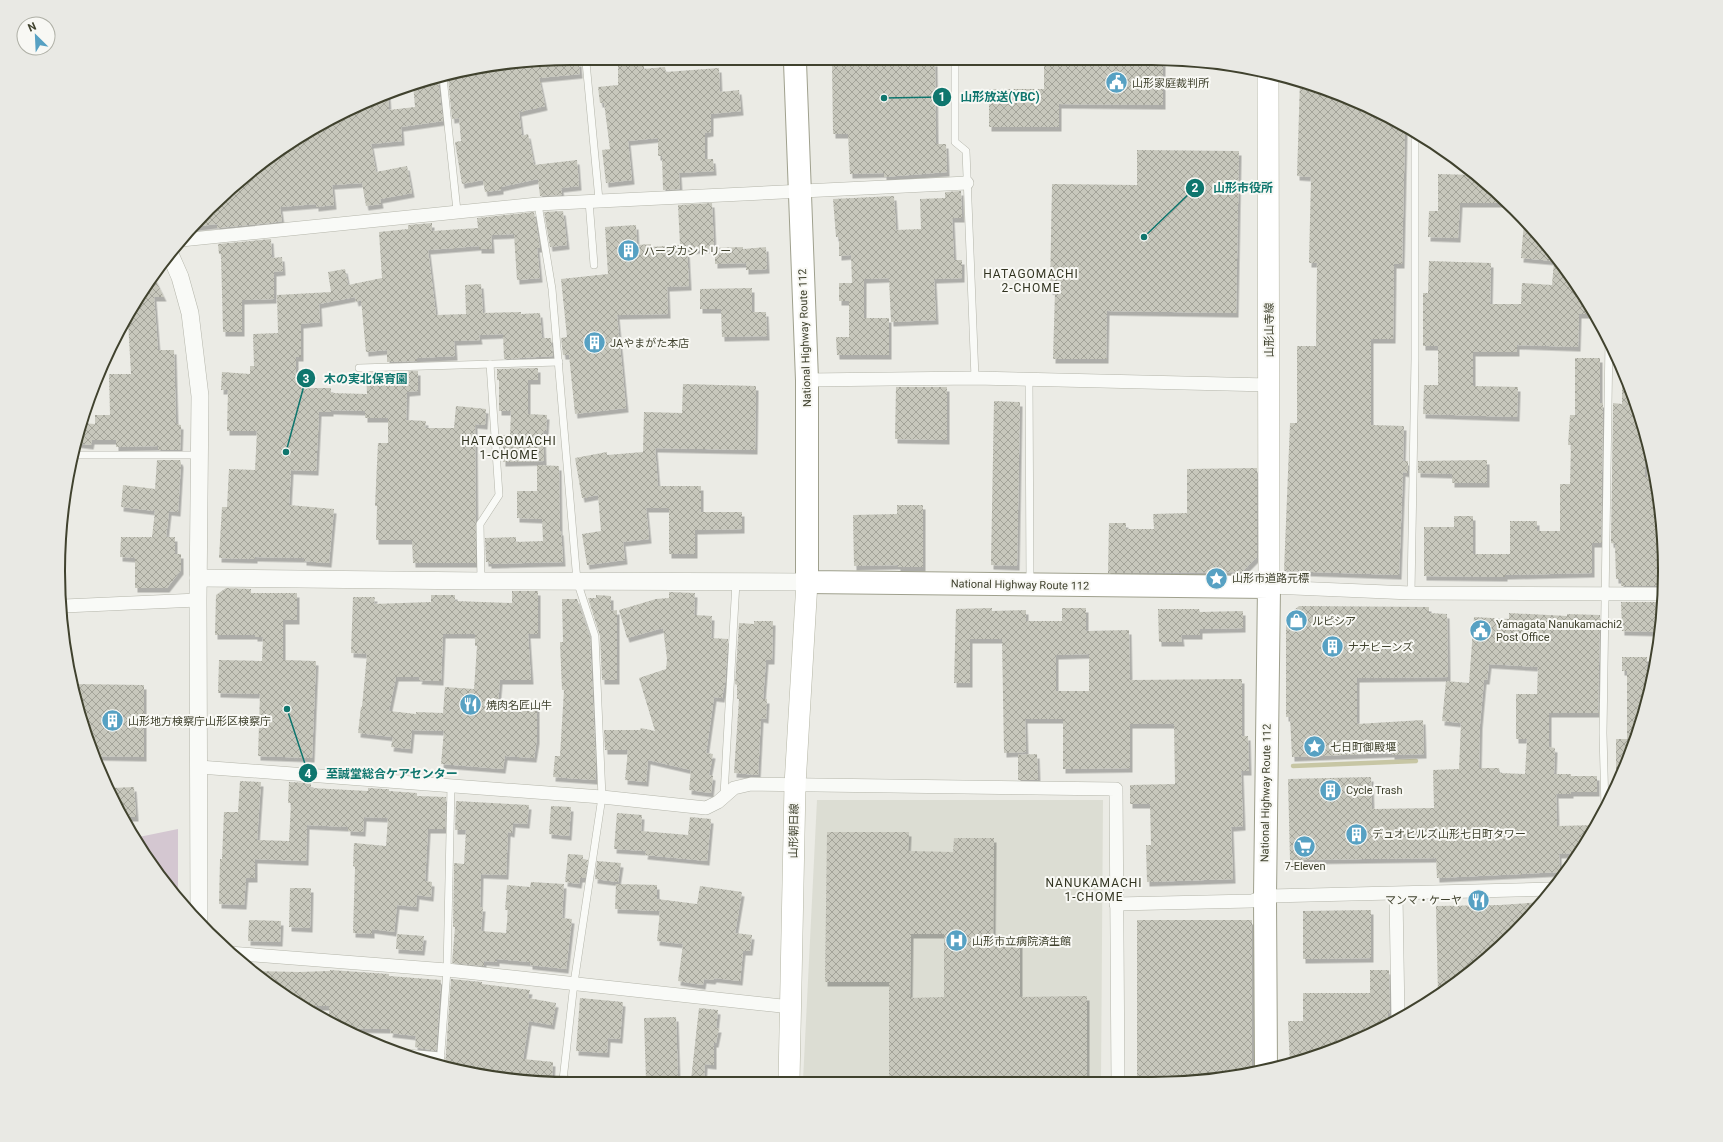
<svg xmlns="http://www.w3.org/2000/svg" width="1723" height="1142" viewBox="0 0 1723 1142" font-family="Roboto,'Noto Sans JP',sans-serif">
<defs>
<pattern id="building-cross-hatch" width="8" height="8" patternUnits="userSpaceOnUse"><rect width="8" height="8" fill="#c7c7bc"/><path d="M0 0l8 8M0 8l8-8" fill="none" stroke="#a3a399"/></pattern>
<filter id="shadow"><feDropShadow dx="2.5" dy="4.5" stdDeviation="0" flood-color="#0004"/></filter>
</defs>
<rect width="100%" height="100%" fill="#ebebe5"/>
<polygon fill="#dcddd3" points="817,800 1103,800 1101,1083 803,1081"/>
<polygon fill="#d4c7d1" points="178,829 178,899 134,838"/>
<g fill="none" stroke-linecap="round" stroke-linejoin="round">
<polyline stroke="#c7c6a4" stroke-width="4.5" points="1293,766 1416,761"/>
</g>
<g fill="url(#building-cross-hatch)" fill-rule="evenodd" filter="url(#shadow)">
<polygon points="505,62 550,62 550,64 579,62 580,74 539,78 545,106 519,112 522,136 528,134 534,165 577,160 579,186 561,188 562,195 540,196 538,179 501,187 501,190 485,192 483,180 462,184 455,142 461,141 459,118 452,119 448,79 450,79 450,75"/>
<polygon points="832,62 935,62 936,144 946,144 947,172 884,177 884,173 850,174 848,134 833,134"/>
<polygon points="1044,62 1163,62 1163,105 1059,104 1059,127 989,127 989,89 1044,89"/>
<polygon points="618,64 644,64 644,69 665,67 666,72 719,68 720,92 739,90 741,111 711,114 711,132 705,133 705,159 713,159 714,171 679,173 680,189 663,190 662,156 658,156 658,138 628,141 632,180 606,183 602,150 610,149 604,103 600,103 598,87 618,85"/>
<polygon points="427,80 438,80 443,121 401,127 402,141 371,144 376,172 407,166 412,193 380,199 381,204 366,206 362,183 332,185 334,205 316,207 316,204 280,207 282,221 270,223 217,228 217,224 192,227 209,208 244,179 255,177 254,171 286,145 388,94 389,110 415,107 413,84"/>
<polygon points="1300,81 1379,111 1405,128 1402,264 1394,264 1393,339 1371,339 1371,425 1404,426 1403,461 1408,461 1408,473 1403,472 1399,575 1284,571 1290,423 1297,423 1297,346 1316,346 1317,263 1309,263 1311,177 1297,176"/>
<polygon points="1137,150 1239,151 1236,313 1107,311 1106,359 1053,359 1055,291 1050,290 1052,184 1137,185"/>
<polygon points="1438,174 1474,175 1490,185 1507,203 1460,203 1458,238 1428,237 1429,211 1438,211"/>
<polygon points="961,191 962,218 952,218 954,260 962,260 962,278 934,279 936,320 891,322 889,278 864,279 864,318 889,318 889,355 837,355 836,337 849,337 849,301 839,301 839,283 852,283 851,255 839,256 839,237 836,237 833,199 894,196 896,230 921,229 920,199 945,198 945,192"/>
<polygon points="712,203 714,248 687,250 689,286 667,287 668,314 617,315 626,408 575,414 569,355 563,355 561,338 567,337 561,279 608,274 605,227 636,225 637,245 651,244 651,247 680,245 678,205"/>
<polygon points="563,211 567,245 550,247 544,212"/>
<polygon points="534,212 540,248 537,248 540,278 517,280 514,234 491,235 492,249 479,249 479,246 428,250 436,315 466,314 465,285 481,284 483,313 521,312 521,314 540,313 542,338 551,338 553,356 504,359 503,334 479,335 480,340 454,341 455,356 417,358 417,361 387,362 387,350 366,352 361,300 356,302 355,297 319,304 320,322 301,324 301,357 296,357 296,375 302,375 302,384 310,384 310,388 331,388 331,393 367,394 366,373 418,371 418,391 407,392 406,420 426,421 425,428 454,428 456,406 486,409 485,425 475,424 476,563 413,563 412,540 376,540 377,506 375,506 378,443 388,443 388,418 365,418 365,411 331,410 331,412 319,412 316,471 291,470 289,505 334,509 329,563 304,561 304,558 255,557 255,559 219,558 222,507 227,507 229,469 255,470 257,431 227,431 228,390 221,390 222,372 250,374 250,366 254,366 253,334 278,333 277,295 331,292 328,272 345,269 348,285 382,278 379,232 408,229 408,225 432,223 432,231 478,228 477,218"/>
<polygon points="1524,222 1559,259 1594,314 1579,314 1578,347 1517,345 1517,352 1473,352 1473,386 1518,387 1517,417 1423,414 1424,385 1438,385 1438,346 1423,346 1423,293 1428,293 1429,261 1491,263 1490,304 1521,304 1522,283 1552,285 1554,261 1521,258"/>
<polygon points="271,239 272,258 282,257 283,271 274,272 274,299 242,300 242,332 223,332 221,254 219,254 218,244"/>
<polygon points="743,247 743,249 766,247 767,269 746,270 746,263 715,264 715,248"/>
<polygon points="154,277 164,297 154,297 158,350 174,350 176,424 181,425 180,450 158,450 158,446 116,447 116,440 92,440 91,445 75,443 81,423 95,424 95,415 110,415 109,374 131,374 128,321"/>
<polygon points="752,288 752,312 766,312 767,336 722,337 721,309 700,309 700,289"/>
<polygon points="1575,358 1600,358 1600,403 1603,403 1601,543 1592,543 1592,573 1505,575 1505,577 1424,576 1424,527 1454,527 1454,516 1473,516 1473,554 1510,554 1510,521 1537,521 1537,531 1560,531 1560,484 1570,484 1571,445 1568,445 1570,415 1575,415"/>
<polygon points="538,368 538,380 528,380 528,414 547,415 546,431 543,431 544,461 503,462 503,435 510,435 511,411 499,411 499,380 497,380 497,369"/>
<polygon points="1622,373 1648,438 1649,449 1645,449 1645,477 1654,477 1664,538 1662,586 1621,586 1621,579 1616,579 1615,544 1611,543 1613,403 1622,404"/>
<polygon points="683,384 756,386 755,450 655,448 658,486 701,486 701,512 742,512 742,529 695,530 695,554 669,554 669,508 646,508 649,539 623,542 625,560 587,565 582,534 601,531 598,495 582,498 575,458 607,452 607,455 643,452 644,412 682,413"/>
<polygon points="896,387 947,387 947,440 895,439"/>
<polygon points="994,401 1020,402 1017,566 991,565"/>
<polygon points="157,460 180,460 181,463 178,512 169,511 166,537 175,537 175,554 181,554 181,570 167,588 135,588 135,558 120,557 121,537 152,537 155,511 121,507 123,485 155,489"/>
<polygon points="1487,460 1487,483 1452,483 1452,474 1418,473 1418,461"/>
<polygon points="537,465 559,466 560,531 561,531 563,562 489,564 489,562 486,562 485,538 516,537 516,542 543,541 542,519 517,518 517,491 537,491"/>
<polygon points="1257,468 1257,557 1242,572 1108,573 1109,523 1126,523 1126,529 1154,529 1153,514 1187,513 1187,469"/>
<polygon points="897,505 923,505 923,567 898,567 898,565 854,566 853,515 897,514"/>
<polygon points="226,588 251,589 251,593 297,593 297,620 283,620 283,660 316,661 312,758 258,756 260,694 218,693 219,660 262,661 263,637 255,637 255,635 215,635 216,595"/>
<path d="M 512,591 L 538,591 L 538,634 L 528,634 L 531,680 L 500,680 L 498,703 L 537,703 L 537,739 L 534,758 L 505,756 L 503,769 L 441,764 L 444,731 L 412,730 L 410,749 L 391,747 L 393,737 L 358,733 L 361,707 L 362,707 L 367,654 L 351,653 L 353,597 L 375,597 L 374,604 L 431,602 L 431,595 L 455,595 L 455,601 L 512,603 ZM 443,634 L 475,634 L 475,646 L 477,646 L 474,689 L 445,687 L 443,713 L 416,712 L 416,714 L 389,711 L 396,677 L 420,677 L 419,680 L 441,681 Z"/>
<polygon points="669,592 695,593 694,615 712,616 711,638 728,639 725,683 722,698 714,697 706,753 713,754 709,775 713,776 711,793 689,790 691,770 648,760 646,782 625,780 628,750 605,750 604,730 640,730 641,728 655,731 639,678 666,669 667,659 663,628 627,638 619,610 656,599 669,598"/>
<polygon points="596,595 611,596 611,611 617,610 617,680 602,680 600,636 588,598 596,598"/>
<polygon points="562,599 577,599 590,637 596,768 595,780 553,777 555,756 560,756 564,690 562,690 560,642 563,642"/>
<polygon points="1621,602 1662,602 1661,632 1622,631"/>
<polygon points="1299,606 1429,607 1429,613 1447,614 1448,677 1357,678 1357,724 1423,720 1424,754 1392,755 1392,753 1292,757 1290,717 1286,717 1286,617"/>
<path d="M 992,608 L 992,611 L 1026,610 L 1026,621 L 1062,621 L 1062,608 L 1086,608 L 1086,631 L 1129,630 L 1130,680 L 1242,679 L 1242,736 L 1248,736 L 1249,771 L 1241,771 L 1243,826 L 1231,827 L 1233,879 L 1147,882 L 1146,845 L 1151,845 L 1150,804 L 1130,804 L 1130,785 L 1175,784 L 1174,724 L 1130,724 L 1130,768 L 1063,769 L 1063,719 L 1025,719 L 1026,752 L 1004,753 L 1002,639 L 970,639 L 970,683 L 954,683 L 956,609 ZM 1089,654 L 1089,691 L 1056,691 L 1056,655 Z"/>
<polygon points="1158,609 1199,609 1200,612 1243,611 1243,628 1200,629 1200,635 1181,635 1182,642 1159,642"/>
<path d="M 1509,613 L 1567,616 L 1567,614 L 1600,615 L 1598,713 L 1549,713 L 1549,747 L 1555,748 L 1554,774 L 1571,774 L 1571,776 L 1597,776 L 1597,792 L 1571,792 L 1571,794 L 1556,794 L 1557,826 L 1597,825 L 1578,853 L 1559,854 L 1560,872 L 1437,878 L 1436,858 L 1290,860 L 1288,779 L 1371,777 L 1372,809 L 1434,808 L 1433,770 L 1459,769 L 1461,723 L 1442,721 L 1446,681 L 1469,683 L 1474,617 L 1509,619 ZM 1489,664 L 1538,667 L 1537,694 L 1516,694 L 1516,739 L 1527,739 L 1525,774 L 1500,773 L 1499,768 L 1479,768 L 1480,724 L 1484,680 L 1487,680 Z"/>
<polygon points="754,621 773,621 772,660 766,660 763,699 767,699 766,719 761,718 758,775 734,773 739,699 737,699 737,685 735,684 739,623 754,624"/>
<polygon points="1622,657 1647,657 1647,677 1652,677 1638,736 1616,783 1616,739 1627,739 1627,671 1622,671"/>
<polygon points="72,684 144,685 144,757 94,756"/>
<polygon points="1037,754 1038,780 1018,780 1018,755"/>
<polygon points="240,781 261,782 257,840 289,841 291,803 288,803 289,782 311,783 311,788 368,791 368,788 384,789 389,789 389,791 417,793 417,796 446,797 445,829 428,829 425,881 432,882 431,897 417,895 416,907 397,905 394,932 372,929 372,934 353,933 355,867 353,866 354,843 386,846 388,818 364,817 363,832 348,831 348,827 307,825 306,861 255,859 255,878 246,878 244,905 219,904 220,859 222,859 224,812 238,812"/>
<polygon points="134,787 136,817 121,817 113,800 112,788"/>
<polygon points="456,801 529,805 527,824 513,823 512,833 508,832 506,875 481,874 480,907 483,907 481,931 506,933 508,910 505,910 507,885 530,887 531,882 564,884 562,918 572,919 566,969 530,965 530,962 497,959 497,962 484,961 484,966 452,963 455,927 453,927 454,863 464,864 466,830 455,830"/>
<polygon points="551,806 571,807 569,836 549,834"/>
<polygon points="617,813 642,815 641,831 688,835 690,817 711,819 707,861 645,855 646,851 614,849"/>
<path d="M 827,832 L 909,832 L 908,851 L 953,852 L 954,838 L 994,838 L 993,943 L 1020,943 L 1020,997 L 1087,996 L 1087,1078 L 889,1080 L 889,982 L 825,982 ZM 911,934 L 944,934 L 944,997 L 910,998 Z"/>
<polygon points="568,854 583,855 583,859 588,860 585,878 580,878 579,884 565,882"/>
<polygon points="597,861 621,863 618,882 595,879"/>
<polygon points="616,884 657,885 657,899 697,904 700,886 742,892 735,933 752,935 750,951 743,951 740,981 714,978 713,980 704,979 703,985 678,981 683,944 657,941 660,911 615,909"/>
<polygon points="290,888 311,888 310,928 289,927"/>
<polygon points="1543,902 1538,909 1464,978 1438,995 1436,906 1500,905"/>
<polygon points="1371,910 1371,958 1303,959 1303,911"/>
<polygon points="249,920 281,921 280,942 248,941"/>
<polygon points="1137,920 1252,920 1252,1070 1249,1072 1185,1083 1137,1083"/>
<polygon points="397,934 424,936 422,951 396,949"/>
<polygon points="330,970 389,974 389,976 441,980 436,1051 415,1047 416,1036 390,1033 391,1029 340,1028 329,1021 329,1006 307,1006 254,971 299,972 330,971"/>
<polygon points="1370,970 1389,970 1390,1013 1388,1013 1388,1025 1379,1031 1290,1065 1288,1021 1303,1021 1303,993 1370,993"/>
<polygon points="451,979 482,982 482,984 530,990 528,998 556,1003 552,1025 529,1021 523,1059 553,1062 552,1080 504,1080 445,1066"/>
<polygon points="580,998 623,1002 620,1039 608,1038 607,1053 576,1051"/>
<polygon points="699,1008 718,1010 716,1028 719,1028 716,1043 714,1043 714,1065 705,1064 704,1081 691,1080"/>
<polygon points="676,1017 678,1080 646,1080 644,1018"/>
</g>
<g fill="none" stroke-linecap="round" stroke-linejoin="round">
<defs>
<g id="service">
<polyline points="586,62 599,200"/>
<polyline points="955,62 955,142 966,151 975,378"/>
<polyline points="443,77 457,211"/>
<polyline points="589,201 594,265"/>
<polyline points="538,204 552,289 577,581 595,636 602,797 574,983 563,1080"/>
<polyline points="359,368 559,362"/>
<polyline points="1029,379 1030,583"/>
<polyline points="73,455 200,455"/>
<polyline points="481,581 480,524 499,495 490,364"/>
<polyline points="1411,593 1415,359 1415,135"/>
<polyline points="724,795 736,582"/>
<polyline points="1605,809 1603,733 1609,340"/>
<polyline points="395,1052 441,1056"/>
<polyline points="440,1065 447,970 451,786"/>
</g>
<g id="minor">
<polyline points="181,240 538,204 967,183"/>
<polyline points="807,380 975,378 1269,385"/>
<polyline points="1269,587 1411,593 1662,594"/>
<polyline points="64,606 198,600"/>
<polyline points="199,767 602,797 706,808 718,802 734,788 751,784 1116,789 1118,1083"/>
<polyline points="1396,894 1398,1019"/>
<polyline points="1116,904 1252,901 1265,896 1552,889"/>
<polyline points="229,953 447,970 791,1007"/>
</g>
<g id="tertiary">
<polyline points="169,252 180,277 190,313 200,396 198,600 199,923"/>
<polyline points="198,578 481,581 807,582"/>
</g>
<g id="primary">
<polyline points="1268,72 1269,587"/>
<polyline points="789,1081 795,785 807,582"/>
</g>
<polyline id="trunk" points="795,62 807,380 807,582 1269,587 1265,896 1266,1070"/>
</defs>
<use href="#service" stroke="#b4b5aa" stroke-width="8"/>
<use href="#minor" stroke="#b4b5aa" stroke-width="14"/>
<use href="#tertiary" stroke="#b4b5aa" stroke-width="18"/>
<use href="#primary" stroke="#b5b6a5" stroke-width="22"/>
<use href="#trunk" stroke="#9fa08d" stroke-width="24"/>
<use href="#service" stroke="#f9faf7" stroke-width="7"/>
<use href="#minor" stroke="#f9faf7" stroke-width="13"/>
<use href="#tertiary" stroke="#f9faf7" stroke-width="17"/>
<use href="#primary" stroke="#fff" stroke-width="21"/>
<use href="#trunk" stroke="#fff" stroke-width="22"/>
</g>
<defs>
<symbol id="civic-disc" viewBox="-11 -11 22 22"><circle r="9.5" fill="#57a1c3" stroke="#f8f8f4"/><path d="M-.6-6.5H3V-4.5H.6V-3L4-1V1h2V6H-6V1h2V-1L-.6-3ZM-1.2 2.5V6h2.4V2.5Z" fill="#fff"/></symbol>
<symbol id="building-disc" viewBox="-11 -11 22 22"><circle r="9.5" fill="#57a1c3" stroke="#f8f8f4"/><path d="M-4-6H4V6H1V3H-1V6H-4ZM-2.5-4.3h1.7v1.8h-1.7ZM.8-4.3h1.7v1.8H.8ZM-2.5-1h1.7V.8h-1.7ZM.8-1h1.7V.8H.8Z" fill="#fff"/></symbol>
<symbol id="sight-disc" viewBox="-11 -11 22 22"><circle r="9.5" fill="#57a1c3" stroke="#f8f8f4"/><path d="M0-6L1.8-2.2L6-1.7L2.9 1.2L3.7 5.4L0 3.3L-3.7 5.4L-2.9 1.2L-6-1.7L-1.8-2.2Z" fill="#fff"/></symbol>
<symbol id="shop-disc" viewBox="-11 -11 22 22"><circle r="9.5" fill="#57a1c3" stroke="#f8f8f4"/><path d="M-5-2.5h2.3a2.7 3.5 0 0 1 5.4 0H5L5.5 6h-11ZM-1.5-2.5h3a1.5 2.3 0 0 0-3 0Z" fill="#fff"/></symbol>
<symbol id="restaurant-disc" viewBox="-11 -11 22 22"><circle r="9.5" fill="#57a1c3" stroke="#f8f8f4"/><path d="M-5-6h1v4h1v-4h1v4h1v-4h1v5L-1.5 .5V6h-2V.5L-5-1ZM5-6V6H3V1.5H1.5Q1.5-4 5-6Z" fill="#fff"/></symbol>
<symbol id="supermarket-disc" viewBox="-11 -11 22 22"><circle r="9.5" fill="#57a1c3" stroke="#f8f8f4"/><path d="M-6-5.5h2.5l.6 2H6L4.5 2H-2.5L-4.4-4H-6ZM-1.5 3.2a1.3 1.3 0 1 0 .1 0ZM3 3.2a1.3 1.3 0 1 0 .1 0Z" fill="#fff"/></symbol>
<symbol id="hospital-disc" viewBox="-11 -11 22 22"><circle r="9.5" fill="#57a1c3" stroke="#f8f8f4"/><path d="M-5-5h3v3.5h4V-5h3V5h-3V1.5h-4V5h-3Z" fill="#fff"/></symbol>
</defs>
<g fill-rule="evenodd">
<use href="#civic-disc" x="1104" y="70" width="25" height="25"/>
<use href="#building-disc" x="616" y="238" width="25" height="25"/>
<use href="#building-disc" x="582" y="330" width="25" height="25"/>
<use href="#sight-disc" x="1204" y="566" width="25" height="25"/>
<use href="#shop-disc" x="1284" y="608" width="25" height="25"/>
<use href="#civic-disc" x="1468" y="618" width="25" height="25"/>
<use href="#building-disc" x="1320" y="634" width="25" height="25"/>
<use href="#restaurant-disc" x="458" y="692" width="25" height="25"/>
<use href="#building-disc" x="100" y="708" width="25" height="25"/>
<use href="#sight-disc" x="1302" y="734" width="25" height="25"/>
<use href="#building-disc" x="1318" y="778" width="25" height="25"/>
<use href="#building-disc" x="1344" y="822" width="25" height="25"/>
<use href="#supermarket-disc" x="1292" y="834" width="25" height="25"/>
<use href="#restaurant-disc" x="1466" y="888" width="25" height="25"/>
<use href="#hospital-disc" x="944" y="928" width="25" height="25"/>
</g>
<g text-anchor="middle" dominant-baseline="central" stroke-width="4" stroke-linejoin="round" paint-order="stroke">
<g font-size="11" fill="#40422e" stroke="#f8f8f4" text-anchor="start">
<text x="1132" y="83">山形家庭裁判所</text>
<text x="644" y="251">ハーブカントリー</text>
<text x="610" y="343">JAやまがた本店</text>
<text x="1232" y="578">山形市道路元標</text>
<text x="1312" y="621">ルピシア</text>
<text x="1496" y="624">Yamagata Nanukamachi2<tspan x="1496" dy="13">Post Office</tspan></text>
<text x="1348" y="647">ナナビーンズ</text>
<text x="486" y="705">焼肉名匠山牛</text>
<text x="128" y="721">山形地方検察庁山形区検察庁</text>
<text x="1330" y="747">七日町御殿堰</text>
<text x="1346" y="790">Cycle Trash</text>
<text x="1372" y="834">デュオヒルズ山形七日町タワー</text>
<text x="1305" y="866" text-anchor="middle">7-Eleven</text>
<text x="1462" y="900" text-anchor="end">マンマ・ケーヤ</text>
<text x="972" y="941">山形市立病院済生館</text>
</g>
<g font-size="11" fill="#40422e" stroke="#f8f8f4">
<text transform="translate(1269 330) rotate(-90)">山形山寺線</text>
<text transform="translate(805 338) rotate(-92)">National Highway Route 112</text>
<text transform="translate(1020 585) rotate(1)">National Highway Route 112</text>
<text transform="translate(1266 793) rotate(-89)">National Highway Route 112</text>
<text transform="translate(794 831) rotate(-89)">山形朝日線</text>
</g>
<g font-size="12" letter-spacing="1" fill="#313320" stroke="#f8f8f4">
<text x="1031" y="274">HATAGOMACHI<tspan x="1031" dy="14">2-CHOME</tspan></text>
<text x="509" y="441">HATAGOMACHI<tspan x="509" dy="14">1-CHOME</tspan></text>
<text x="1094" y="883">NANUKAMACHI<tspan x="1094" dy="14">1-CHOME</tspan></text>
</g>
</g>
<path d="M0 0H1723V1142H0ZM571 65H1152A506 506 0 0 1 1658 571V571A506 506 0 0 1 1152 1077H571A506 506 0 0 1 65 571V571A506 506 0 0 1 571 65Z" fill="#e9e9e4" fill-rule="evenodd"/>
<path fill="none" stroke="#40422e" stroke-width="2" d="M571 65H1152A506 506 0 0 1 1658 571V571A506 506 0 0 1 1152 1077H571A506 506 0 0 1 65 571V571A506 506 0 0 1 571 65Z"/>
<path fill="none" stroke="#0f766e" stroke-width="1.5" d="M884 98L942 97M1144 237L1195 188M286 452L306 378M287 709L308 773"/>
<g fill="#0f766e" stroke="#f8f8f4" stroke-width="1.5">
<circle cx="884" cy="98" r="4"/>
<circle cx="1144" cy="237" r="4"/>
<circle cx="286" cy="452" r="4"/>
<circle cx="287" cy="709" r="4"/>
<circle cx="942" cy="97" r="10"/>
<circle cx="1195" cy="188" r="10"/>
<circle cx="306" cy="378" r="10"/>
<circle cx="308" cy="773" r="10"/>
</g>
<g font-size="12" text-anchor="middle" font-weight="bold" fill="#fff">
<text x="942" y="101">1</text>
<text x="1195" y="192">2</text>
<text x="306" y="383">3</text>
<text x="308" y="778">4</text>
</g>
<g font-size="12" text-anchor="middle" font-weight="bold" fill="#0f766e" stroke="#f8f8f4" stroke-width="4" stroke-linejoin="round" paint-order="stroke">
<text x="1000" y="101">山形放送(YBC)</text>
<text x="1243" y="192">山形市役所</text>
<text x="366" y="383">木の実北保育園</text>
<text x="392" y="778">至誠堂総合ケアセンター</text>
</g>
<g transform="translate(36 36) rotate(336)"><circle r="19" fill="#f8f8f4" stroke="#aeafa5"/>
<path d="M0-3L7 15L0 10L-7 15Z" fill="#57a1c3"/>
<text y="-6" font-size="11" font-weight="bold" text-anchor="middle" fill="#40422e">N</text>
</g>
</svg>
